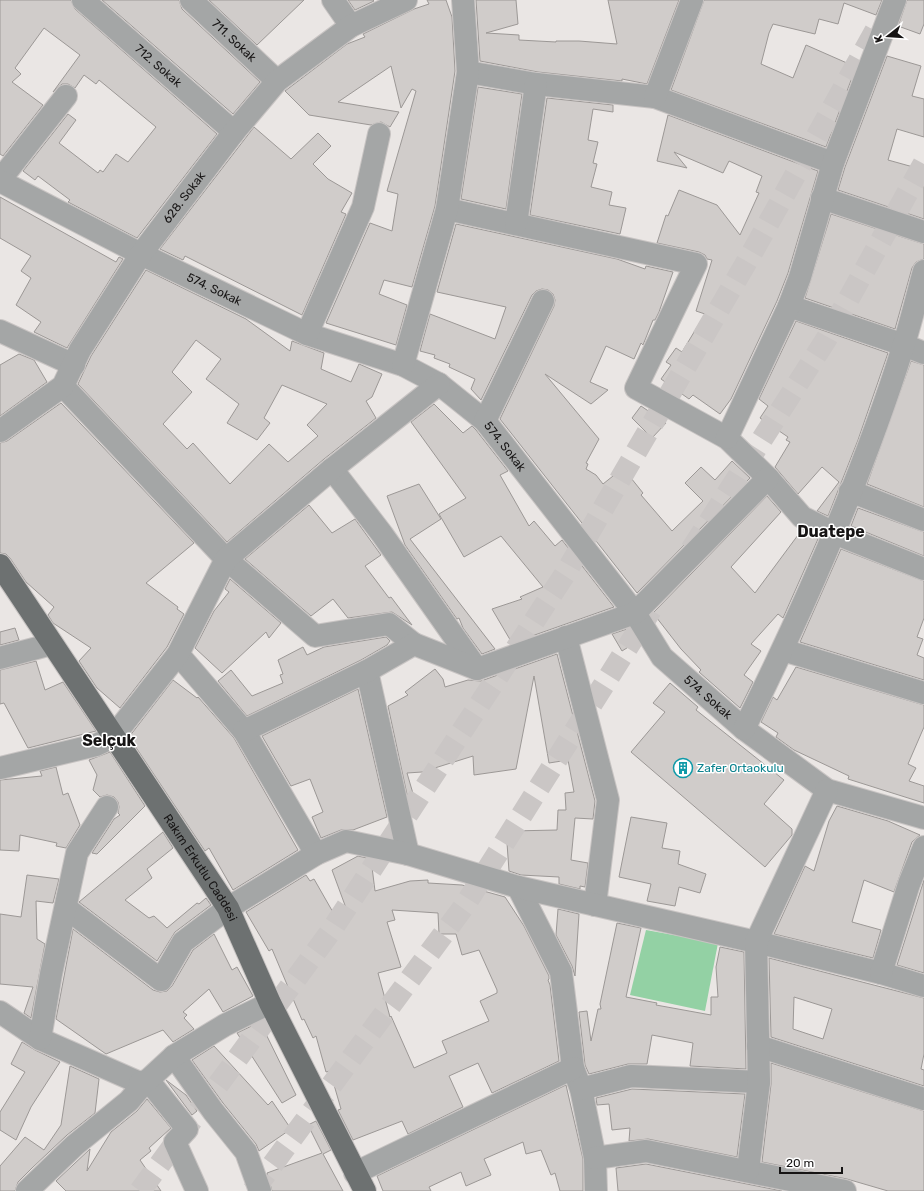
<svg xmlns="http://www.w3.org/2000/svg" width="924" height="1191" viewBox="0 0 924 1191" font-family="Rubik,sans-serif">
<rect width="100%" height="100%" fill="#eae6e4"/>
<polygon fill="#93d1a4" points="646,930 718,943 705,1011 630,995"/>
<g fill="#d0ccca" stroke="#9c9896" fill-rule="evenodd">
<polygon points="0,0 71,0 75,9 217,134 137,238 68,202 70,200 38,176 35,180 23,171 68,114 76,120 59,143 98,173 100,170 103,172 116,154 128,162 156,127 99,80 96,84 84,75 75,88 68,84 62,84 53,92 80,55 44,28 15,68 21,74 12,82 43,105 3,156 0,154"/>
<polygon points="102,0 179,0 182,9 260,82 233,114"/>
<polygon points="209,0 304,0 257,45"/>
<polygon points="348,0 373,0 374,1 355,10"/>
<polygon points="427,0 446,0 452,17 455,71 435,206 412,287 384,280 379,294 407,305 396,345 326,323 370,223 392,231 398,194 387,191 416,91 412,89 401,108 391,66 338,102 399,112 390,127 381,122 371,125 309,115 285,91 347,44 365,37 363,34 414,9 429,4"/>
<polygon points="476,0 516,0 518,24 486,33 519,35 519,40 556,42 556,41 579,41 617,44 608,0 679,0 647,84 622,79 622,81 538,72 480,61"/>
<polygon points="704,0 882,0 876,15 844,3 838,24 819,19 815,34 773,24 769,33 761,64 793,78 806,45 856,67 826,147 671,90"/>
<polygon points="907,0 924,0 924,24 920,34 898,26"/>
<polygon points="887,56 921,66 912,96 924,99 924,137 897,129 888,160 924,170 924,219 838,190 845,167"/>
<polygon points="478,87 522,94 506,209 461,199"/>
<polygon points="547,98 613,105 613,112 593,109 588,140 598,142 593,163 597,164 591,187 612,192 609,205 626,208 620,234 530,215"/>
<polygon points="668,115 818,171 788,273 777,301 731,399 720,414 693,395 689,399 661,379 671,365 666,362 676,348 682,352 705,314 696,311 712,260 707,259 705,255 699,252 657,243 666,215 668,216 679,190 717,205 740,235 759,193 756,192 762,176 729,161 723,173 674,152 687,168 657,161"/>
<polygon points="254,127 291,159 318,133 331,146 313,164 328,179 352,193 341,212 346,214 302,315 185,256 183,260 160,249"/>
<polygon points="0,197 116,262 119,257 123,259 67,348 34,332 41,322 16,305 31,278 21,271 31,256 0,238"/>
<polygon points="831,214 924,244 924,259 916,262 912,268 895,329 805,298"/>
<polygon points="456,224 617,259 645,269 646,266 673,272 659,312 655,320 653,320 643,345 641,343 634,359 606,346 590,382 608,390 591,404 545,374 599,439 586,463 588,464 586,469 596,475 603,484 623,468 643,493 641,495 672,531 703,501 685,483 701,467 715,480 732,461 750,478 637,593 500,419 554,306 555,300 553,294 548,290 542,289 536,291 532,295 481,400 471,389 475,379 449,367 450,364 434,358 435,355 420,351 430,314 495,339 506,307 437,292"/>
<path d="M 146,270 L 246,319 L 290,351 L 292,341 L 324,353 L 321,369 L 351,382 L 359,364 L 382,374 L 372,397 L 366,401 L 376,418 L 324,459 L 227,542 L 78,384 L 91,356 ZM 196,340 L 221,359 L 206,379 L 239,404 L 227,423 L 257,440 L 270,423 L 264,418 L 282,385 L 327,404 L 307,425 L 318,436 L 288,462 L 269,444 L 230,484 L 193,443 L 187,449 L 163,424 L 192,392 L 172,372 Z"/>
<polygon points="796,321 888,353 858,440 828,516 817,511 839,482 822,467 798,494 775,467 790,442 786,440 788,437 760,418 768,406 759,399"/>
<polygon points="19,354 34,360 47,382 0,416 0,365"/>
<polygon points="911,361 924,365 924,507 867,484"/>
<polygon points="61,403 194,543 146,583 178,607 177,609 184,614 167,647 120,708 97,688 79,661 91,648 53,623 48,615 54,607 26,582 10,558 6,554 0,553 0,443 7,441"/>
<polygon points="434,404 463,433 472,426 476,430 508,471 500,475 529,526 534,521 555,546 562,540 614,607 512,643 492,609 522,599 520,597 543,587 501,536 464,557 439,514 466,498 411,422"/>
<polygon points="641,406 666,423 652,438 632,418"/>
<polygon points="419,484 441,519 410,539 495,649 482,654 463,628 459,618 457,619 405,545 387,496"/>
<polygon points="767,496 781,512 731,567 755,593 801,531 818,539 783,618 778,614 751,644 761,651 744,675 753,682 740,708 699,672 701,670 681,649 653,613"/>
<polygon points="309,505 332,533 355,519 381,555 365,566 389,598 391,597 412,625 392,612 348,618 333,599 311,616 245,559"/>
<polygon points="858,508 924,532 924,556 851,526"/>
<polygon points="841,549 924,581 924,618 917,637 923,639 917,655 924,658 924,680 800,642"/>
<polygon points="230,579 281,623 269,638 266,632 222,673 195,648 214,611 229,592 225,589"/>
<polygon points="15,628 19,640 0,645 0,632"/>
<polygon points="630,628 638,641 622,651 612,634"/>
<polygon points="386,637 390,641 387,645 361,660 247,716 218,681 231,670 252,696 283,683 280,675 283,674 278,660 303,647 307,655 324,647"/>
<polygon points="557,654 595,801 593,819 575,818 571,860 588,863 585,887 580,886 580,889 559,884 559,877 521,875 509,871 507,843 511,842 511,831 557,830 558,810 566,810 565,793 574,792 568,760 549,763 534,676 516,769 474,775 473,756 422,772 407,773 414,797 408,799 388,706 408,695 405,692 435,669 443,679 445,687 468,680 481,681"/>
<polygon points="36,661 45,690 63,682 96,731 28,748 4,703 0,704 0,670"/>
<polygon points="796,667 924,705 924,727 908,764 916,768 909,781 924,786 924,803 848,779 849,776 794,750 776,737 778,733 761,722 773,697 777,700"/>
<polygon points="173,680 197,698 198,697 234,738 298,850 233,890 209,848 205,851 129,737"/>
<polygon points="670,683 698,707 696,710 784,780 764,804 792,829 792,835 765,867 631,752 665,712 653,703"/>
<polygon points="358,689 387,817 353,830 341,830 321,838 312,817 323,812 310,779 291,786 262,736"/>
<polygon points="110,752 145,806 97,854 92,853 114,819 120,815 118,813 119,807 118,802 114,797 107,795 100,797 93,790 97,775 89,760"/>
<polygon points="56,767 63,795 68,793 80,825 66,848 56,846 57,843 20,835 19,851 0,850 0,780 42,776 40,771"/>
<polygon points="837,806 888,821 920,835 912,842 894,892 864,880 852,922 881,930 873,958 774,934 805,866 814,871 829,821"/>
<polygon points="631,817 667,823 662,848 680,851 678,864 706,874 700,893 679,887 675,906 647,901 651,884 619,877"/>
<polygon points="163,832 173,848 147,869 152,878 125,900 149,918 154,916 167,928 197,903 199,904 206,898 211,905 175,932 157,961 79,902"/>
<path d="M 358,856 L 371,859 L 375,891 L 410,881 L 428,880 L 428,883 L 462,885 L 505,897 L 524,926 L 549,976 L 549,979 L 548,980 L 550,985 L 559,1061 L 492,1093 L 478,1063 L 449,1076 L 463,1107 L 408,1134 L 402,1121 L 353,1140 L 338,1110 L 341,1109 L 330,1071 L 326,1072 L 316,1036 L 313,1038 L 304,1019 L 302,1020 L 272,949 L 269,951 L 246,912 L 306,875 L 310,881 L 314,879 L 334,914 L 346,908 L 332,870 ZM 392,910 L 438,913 L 439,934 L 456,934 L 462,955 L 479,950 L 497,990 L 497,993 L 480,1001 L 489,1021 L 442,1041 L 447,1053 L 414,1068 L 391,1016 L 390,1017 L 378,973 L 401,967 L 387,922 L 395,920 Z"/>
<polygon points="27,875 59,879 53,903 36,901 37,939 45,944 31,1018 24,1013 33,987 0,984 0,914 21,917"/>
<polygon points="924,880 924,973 897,965"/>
<polygon points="558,909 579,914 575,976 572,966 556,935"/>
<polygon points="617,923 641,928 626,997 657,1003 656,1005 711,1015 711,997 718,997 716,967 720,947 744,952 746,1069 690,1066 693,1043 652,1035 647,1064 628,1064 589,1074 585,1065 579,1012 587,1011 591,1041 598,1009 601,1009 600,1004"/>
<polygon points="73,929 153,990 160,992 167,991 172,986 193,950 214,934 232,970 237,967 253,996 223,1012 209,989 183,1012 187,1015 184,1018 194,1029 173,1042 163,1030 106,1054 56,1019"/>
<path d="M 769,958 L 924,998 L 924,1054 L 921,1069 L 924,1070 L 924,1086 L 771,1037 ZM 794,997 L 832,1009 L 823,1039 L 793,1029 Z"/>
<polygon points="260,1022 296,1095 282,1103 237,1033"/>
<polygon points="22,1042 35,1050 60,1062 31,1107 16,1140 0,1130 0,1112 25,1072 11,1064"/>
<polygon points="214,1046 268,1105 272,1101 291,1129 259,1151 256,1144 223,1103 192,1060"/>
<polygon points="771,1063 924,1111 924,1191 888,1191 847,1179 762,1162 771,1084"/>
<polygon points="70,1066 99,1079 95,1113 67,1135 32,1168 18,1182 15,1191 0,1191 0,1166 25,1137 44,1150 61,1125"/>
<polygon points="166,1080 186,1095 197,1111 192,1115"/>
<polygon points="566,1085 583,1159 583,1191 560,1191 555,1173 551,1175 541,1150 526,1154 523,1142 484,1159 491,1175 466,1186 461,1172 429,1187 431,1191 383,1191 377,1176"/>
<polygon points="632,1089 745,1094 737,1157 648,1139 629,1141 630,1128 612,1130 609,1104 597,1105 596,1098"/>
<polygon points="147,1099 171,1128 149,1148 151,1151 140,1160 161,1191 66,1191 56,1181 90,1149 87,1171 111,1132 137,1111"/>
<polygon points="316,1121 331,1150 323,1154 343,1191 272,1191 267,1173 322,1153 308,1125"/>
<polygon points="646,1164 782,1191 618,1191 616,1168"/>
</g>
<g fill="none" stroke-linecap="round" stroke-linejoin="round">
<g stroke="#cac6c5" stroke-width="22" stroke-dasharray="22 11" stroke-linecap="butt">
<polyline points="691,550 827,338 924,163"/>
<polyline points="140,1191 331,931 565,574 753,251 878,26"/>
<polyline points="253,1191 465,905 651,610"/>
</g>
<defs>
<g id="minor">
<path id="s1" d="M 83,0 L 234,132"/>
<path id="s2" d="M 191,0 L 277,81"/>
<polyline points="333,0 351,26"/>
<polyline points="468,72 536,84 655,97 833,163"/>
<polyline points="655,97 692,0"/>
<polyline points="0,180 66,96"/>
<path id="s3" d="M 0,181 L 141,254 L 307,334 L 403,365 L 439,384 L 485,421 L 635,613 L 662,657 L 744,729 L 827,790 L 924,818"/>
<polyline points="822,198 924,232"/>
<polyline points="447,209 696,264 636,388 727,438 768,478 802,517 834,533 924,569"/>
<polyline points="516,224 536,84"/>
<polyline points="789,306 904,345 924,353"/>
<polyline points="0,331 74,365"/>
<polyline points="307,334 363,207 379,134"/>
<polyline points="403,365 447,209 468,72 463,0"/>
<polyline points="63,386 226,559 315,636 389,624 414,644"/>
<polyline points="485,421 543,301"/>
<path id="s4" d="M 0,431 L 63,386 L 80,350 L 141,254 L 234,132 L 277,81 L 351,26 L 406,0"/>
<polyline points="727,438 789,306 800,277 833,163 895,0"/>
<polyline points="332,469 382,534 477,669"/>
<polyline points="850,491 924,520"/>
<polyline points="566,637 608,800 595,905"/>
<polyline points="783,650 924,693"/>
<polyline points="178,654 244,731 316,854"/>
<polyline points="0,658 52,644"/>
<polyline points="367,671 408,854"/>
<path d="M 744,729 C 805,606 862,478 903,347 C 911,322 917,296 924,271"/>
<polyline points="244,731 367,671 414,644 477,669 635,613 768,478"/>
<polyline points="0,768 96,745 113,737 178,654 226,559 332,469 439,384"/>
<polyline points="518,887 561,972 573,1068 581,1089 595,1158 596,1191"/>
<polyline points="66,908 161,980 183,942 228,908 316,854 346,841 408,854 518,887 756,942 881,973 924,986"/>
<polyline points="881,973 909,884 924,847"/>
<polyline points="0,1012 40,1039 140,1083"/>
<polyline points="40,1039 51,974 77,853 107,807"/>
<polyline points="758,1046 924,1099"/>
<polyline points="174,1056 213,1111 246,1152 260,1191"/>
<polyline points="148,1080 187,1129 175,1142 197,1191"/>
<polyline points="581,1089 631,1076 759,1082"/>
<polyline points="595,1158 646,1151 845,1191"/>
<polyline points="748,1170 759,1082 756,942 827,790"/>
<polyline points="355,1173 573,1068"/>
<polyline points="27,1191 75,1145 129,1101 140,1088 140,1083 148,1080 174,1056 225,1025 270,1003"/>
</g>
<g id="major">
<path id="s5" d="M 0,565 L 228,908 L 270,1003 L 365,1191"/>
</g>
</defs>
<use href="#minor" stroke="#c8c4c3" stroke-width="24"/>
<use href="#major" stroke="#c8c4c3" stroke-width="24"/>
<use href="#minor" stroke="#a4a6a6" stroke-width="22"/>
<use href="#major" stroke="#6d7171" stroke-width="22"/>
</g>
<defs>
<symbol id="building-ring" viewBox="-11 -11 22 22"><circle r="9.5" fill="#fff" stroke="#0f9aa8" stroke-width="1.5"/><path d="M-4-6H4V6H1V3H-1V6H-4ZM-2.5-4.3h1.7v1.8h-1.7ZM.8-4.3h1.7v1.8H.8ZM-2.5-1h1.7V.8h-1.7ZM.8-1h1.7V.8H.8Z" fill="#0f9aa8"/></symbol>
</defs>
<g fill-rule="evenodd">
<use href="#building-ring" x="672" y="757" width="22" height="22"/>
</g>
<g text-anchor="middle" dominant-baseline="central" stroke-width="3" stroke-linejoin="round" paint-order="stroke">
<g font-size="12" fill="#161414" stroke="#fff">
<text stroke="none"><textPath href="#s2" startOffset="59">711. Sokak</textPath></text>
<text stroke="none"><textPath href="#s1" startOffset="100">712. Sokak</textPath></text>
<text stroke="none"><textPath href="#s4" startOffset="302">628. Sokak</textPath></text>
<text stroke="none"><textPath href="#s3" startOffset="240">574. Sokak</textPath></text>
<text stroke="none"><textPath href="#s3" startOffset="576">574. Sokak</textPath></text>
<text stroke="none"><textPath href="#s3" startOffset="900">574. Sokak</textPath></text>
<text stroke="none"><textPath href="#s5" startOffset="363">Rakım Erkutlu Caddesi</textPath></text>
</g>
<g font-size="12" fill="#0d838f" stroke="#fff" text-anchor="start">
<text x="697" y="768">Zafer Ortaokulu</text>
</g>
<g font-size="16" font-weight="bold" fill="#161414" stroke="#fff">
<text x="831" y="531">Duatepe</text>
<text x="109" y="740">Selçuk</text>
</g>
</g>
<g transform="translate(888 36) rotate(253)" stroke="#ffffff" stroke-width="3" paint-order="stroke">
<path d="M0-3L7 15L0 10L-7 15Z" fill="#161414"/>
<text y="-6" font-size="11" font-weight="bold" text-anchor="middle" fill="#161414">K</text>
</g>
<path d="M780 1167v6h62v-6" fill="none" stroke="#161414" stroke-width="2"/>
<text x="786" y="1167" font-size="12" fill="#161414" stroke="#ffffff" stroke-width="3" paint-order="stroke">20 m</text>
</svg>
